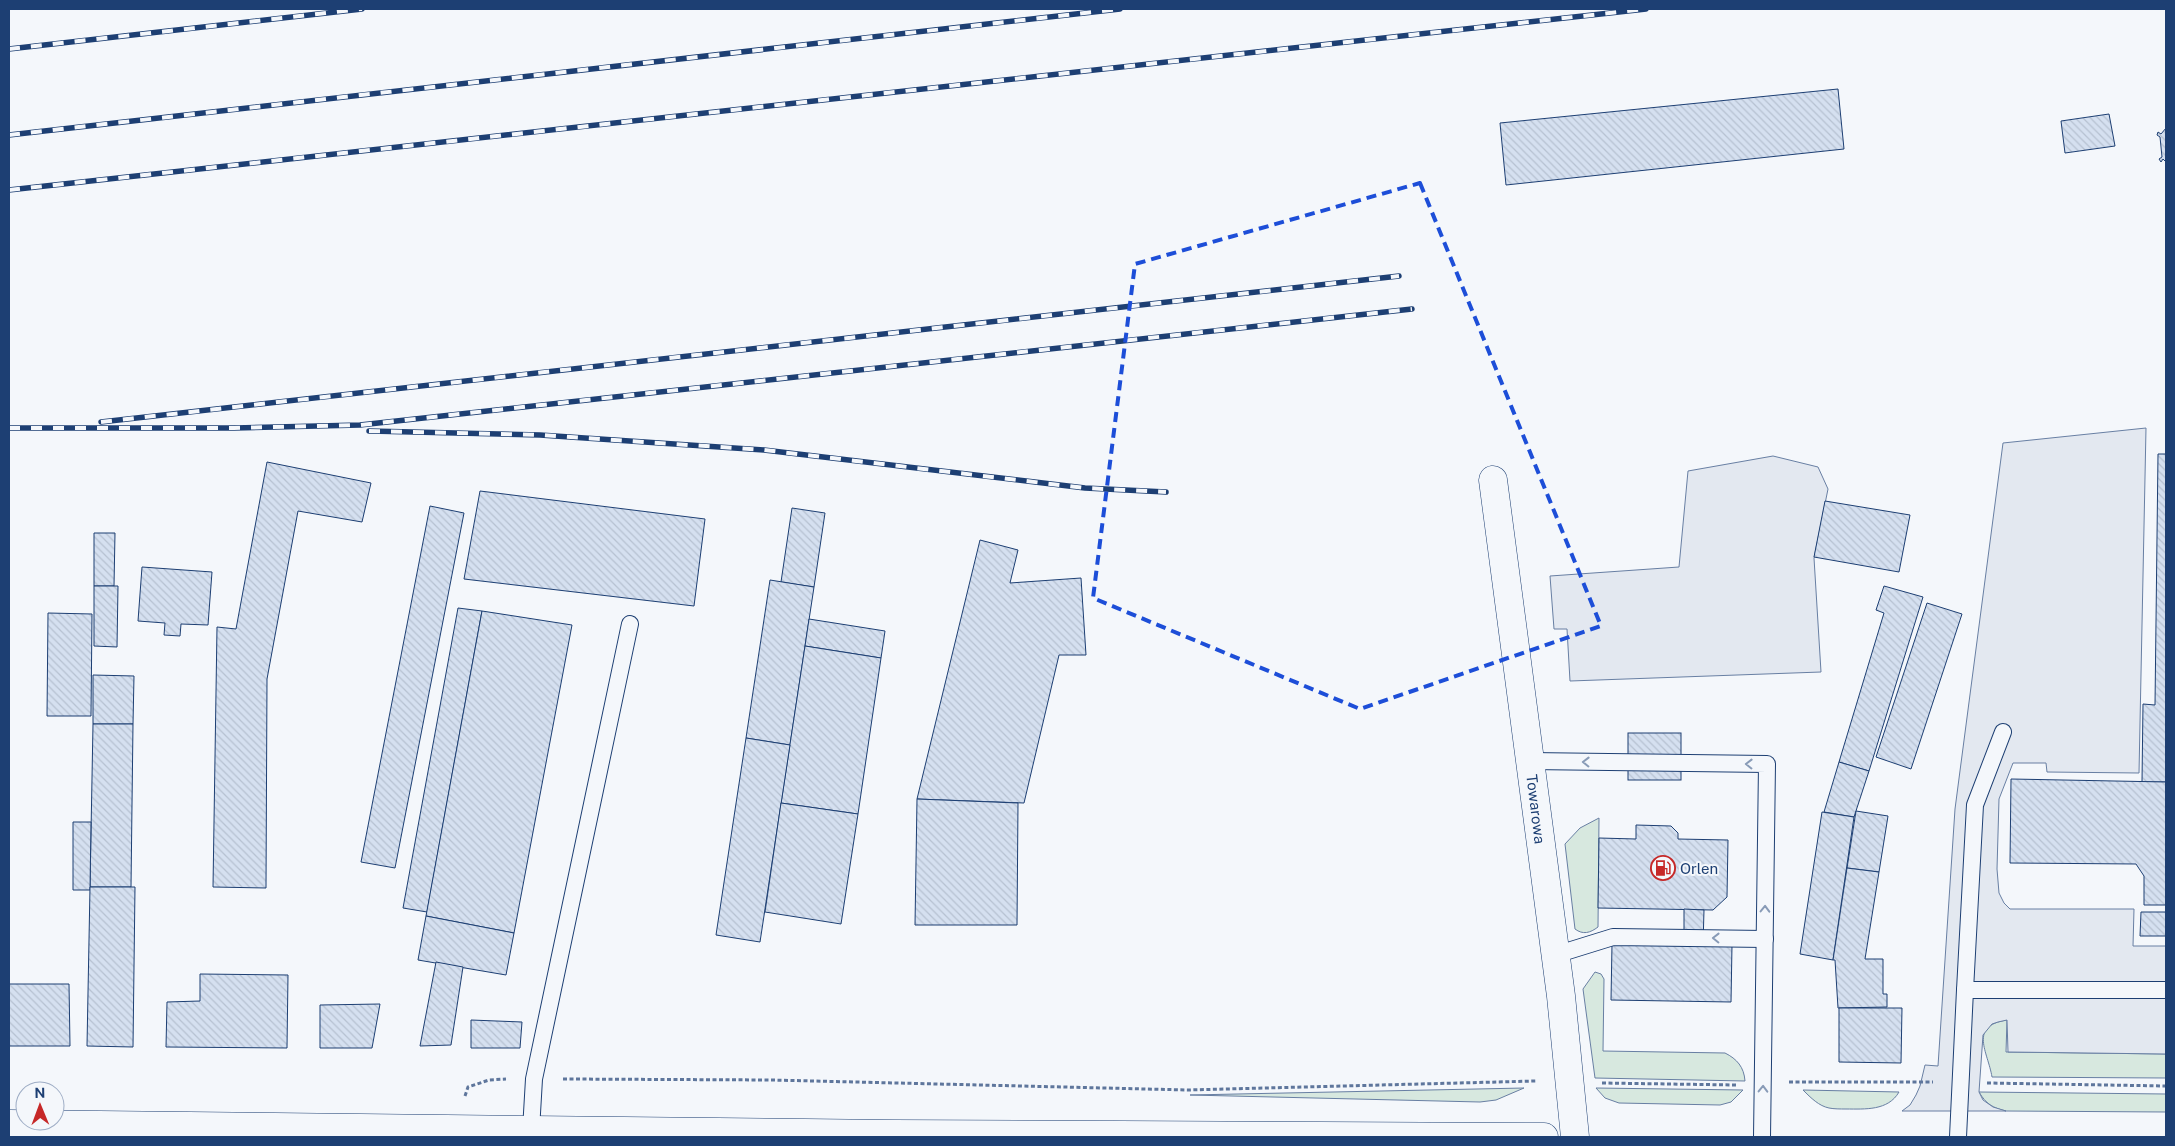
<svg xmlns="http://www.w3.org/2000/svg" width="2175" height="1146" viewBox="0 0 2175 1146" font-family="'Public Sans',sans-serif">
<defs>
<pattern id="building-back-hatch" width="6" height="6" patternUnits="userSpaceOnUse" patternTransform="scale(1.25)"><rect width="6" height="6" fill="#d5e0f0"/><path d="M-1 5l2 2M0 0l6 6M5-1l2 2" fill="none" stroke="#b6c1d1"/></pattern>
</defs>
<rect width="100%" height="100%" fill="#f4f7fb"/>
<g fill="#d7e8df" stroke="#687fa3">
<path d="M 1599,818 L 1598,927 C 1590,933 1583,935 1575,929 L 1565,844 L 1580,828 Z"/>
<path d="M 1595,972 L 1601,974 L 1604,979 L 1603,1051 L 1725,1053 C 1737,1059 1744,1067 1745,1081 L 1595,1078 L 1583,989 Z"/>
<path d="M 2007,1020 L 2006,1052 L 2166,1054 L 2166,1078 L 1992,1077 C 1988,1052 1968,1026 2007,1020 Z"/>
<polygon points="1524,1088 1496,1100 1480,1102 1190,1095"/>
<polygon points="1596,1088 1743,1090 1731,1102 1720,1105 1619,1103 1605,1098"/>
<path d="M 1803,1090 L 1899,1092 C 1888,1111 1865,1109 1846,1109 C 1840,1109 1834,1109 1829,1108 C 1819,1106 1811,1098 1803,1090 Z"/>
<path d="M 1979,1092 L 2166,1094 L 2166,1112 L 2006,1111 C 1993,1108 1986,1104 1979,1092 Z"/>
</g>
<g fill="#e3e8f0" stroke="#687fa3">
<polygon points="2146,428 2139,773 2047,772 2046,763 2013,763 1999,799 1997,869 1999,893 2004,903 2010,909 2134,909 2133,946 2166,946 2166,1054 2008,1052 2007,1020 1998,1022 1992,1024 1983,1035 1979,1092 1983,1100 1993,1107 2006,1111 1902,1111 1910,1105 1916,1095 1920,1086 1925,1065 1938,1066 1955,809 2003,443"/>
<polygon points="1773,456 1818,467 1828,489 1814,558 1821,672 1570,681 1567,629 1554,629 1550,576 1679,567 1688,471"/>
</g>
<g fill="url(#building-back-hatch)" stroke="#1d3f73">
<polygon points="1838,89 1844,149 1506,185 1500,123"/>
<polygon points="2109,114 2115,146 2065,153 2061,121"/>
<polygon points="2166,128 2166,162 2163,159 2161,162 2159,159 2162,157 2160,137 2157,135 2158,132 2161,134"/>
<polygon points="2158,454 2166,454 2166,782 2142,782 2143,704 2155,705"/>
<polygon points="267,462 371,483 362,522 298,511 267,679 266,888 213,887 217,627 236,629"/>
<polygon points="480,491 705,519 694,606 464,579"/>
<polygon points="1825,501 1910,515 1899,572 1814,557"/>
<polygon points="430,506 464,513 395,868 361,862"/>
<polygon points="792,508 825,513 814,587 781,582"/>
<polygon points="94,533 115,533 114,586 94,586"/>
<polygon points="980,540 1018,550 1010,583 1081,578 1086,655 1059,655 1024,803 917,799"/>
<polygon points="142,567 212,572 208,625 181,624 180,636 164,635 165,623 138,621"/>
<polygon points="770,580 814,587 790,745 746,738"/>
<polygon points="94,586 118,586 117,647 94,646"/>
<polygon points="1884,586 1923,597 1869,771 1839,762 1884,613 1876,610"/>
<polygon points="1927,603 1962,614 1911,769 1876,757"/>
<polygon points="458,608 482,611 427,912 403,908"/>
<polygon points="482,611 572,625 514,933 426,916"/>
<polygon points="48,613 92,614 91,716 47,716"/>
<polygon points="809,619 885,631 881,658 805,646"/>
<polygon points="805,646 881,658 858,814 781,803"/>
<polygon points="93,675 134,676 133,724 93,724"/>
<polygon points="93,724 133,724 131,887 90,887"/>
<rect x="1628" y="733" width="53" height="47"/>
<polygon points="746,738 790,745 760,942 716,935"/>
<polygon points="1839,762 1869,771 1854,817 1824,812"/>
<polygon points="2011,779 2166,782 2166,905 2144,905 2144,876 2136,864 2010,863"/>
<polygon points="917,799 1018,803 1017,925 915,925"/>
<polygon points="781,803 858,814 841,924 765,912"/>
<polygon points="1856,811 1888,816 1879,872 1847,868"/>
<polygon points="1822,812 1854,817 1833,960 1800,954"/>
<polygon points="73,822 91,822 90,890 73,890"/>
<polygon points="1636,825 1671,826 1678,833 1678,839 1728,840 1727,897 1713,910 1598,908 1599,838 1636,839"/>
<polygon points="1847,868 1879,872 1865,959 1883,959 1883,994 1887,994 1887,1007 1838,1008 1835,960 1833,960"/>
<polygon points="90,887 135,887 133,1047 87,1046"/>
<polygon points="1684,909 1704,910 1703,945 1732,945 1731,1002 1611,1000 1612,944 1684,944"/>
<polygon points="2141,912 2166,912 2166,936 2140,936"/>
<polygon points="426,916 514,933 506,975 418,960"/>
<polygon points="436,962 463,967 451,1045 420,1046"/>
<polygon points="200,974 288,975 287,1048 166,1047 167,1002 200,1001"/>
<polygon points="9,984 69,984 70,1046 9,1046"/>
<polygon points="380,1004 372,1048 320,1048 320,1005"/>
<polygon points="1839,1008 1902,1008 1901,1063 1839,1062"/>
<polygon points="471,1020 522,1022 520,1048 471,1048"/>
</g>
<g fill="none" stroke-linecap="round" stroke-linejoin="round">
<defs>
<g id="service">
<polyline points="1530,761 1767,764 1762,1137"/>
<polyline points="1555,955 1613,937 1765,939"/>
<polyline points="1965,990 1975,805 2003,732"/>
<polyline points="531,1130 534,1079 630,624"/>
<polyline points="1958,1137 1965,990 2166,990"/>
</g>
<polyline id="minor" points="1493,480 1561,996 1575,1137"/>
<polyline id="secondary" points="9,1124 892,1134 1544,1137"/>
</defs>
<use href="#service" stroke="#1d3f73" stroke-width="18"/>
<use href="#minor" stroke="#1d3f73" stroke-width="29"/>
<use href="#secondary" stroke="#1d3f73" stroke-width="29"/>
<g stroke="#5e769c" stroke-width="3" stroke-dasharray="4 2.5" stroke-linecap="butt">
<polyline points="563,1079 772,1080 1187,1090 1536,1081"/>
<polyline points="1789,1082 1933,1082"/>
<polyline points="1602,1083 1736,1085"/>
<polyline points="1987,1083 2166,1086"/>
<polyline points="465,1096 468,1087 489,1080 506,1079"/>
</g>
<use href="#service" stroke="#f4f7fb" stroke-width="16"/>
<use href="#minor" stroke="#f4f7fb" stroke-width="28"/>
<use href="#secondary" stroke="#f4f7fb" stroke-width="28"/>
<defs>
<g id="rail">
<polyline points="9,49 362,9"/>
<polyline points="9,135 1120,9"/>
<polyline points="9,190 1646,9"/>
<polyline points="101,422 1399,276"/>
<polyline points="9,428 234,428 360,425 1412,309"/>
<polyline points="369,431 540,435 764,450 1085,488 1166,492"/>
</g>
</defs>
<use href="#rail" stroke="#1d3f73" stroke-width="5.5"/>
<use href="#rail" stroke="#f4f7fb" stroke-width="4" stroke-dasharray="11" stroke-linecap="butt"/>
</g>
<defs><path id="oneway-chevron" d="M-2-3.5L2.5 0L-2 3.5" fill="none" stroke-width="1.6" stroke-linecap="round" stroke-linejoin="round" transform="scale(1.25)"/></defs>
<g stroke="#889bb7">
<use href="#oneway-chevron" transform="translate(1586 762) rotate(-179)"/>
<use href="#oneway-chevron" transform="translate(1749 764) rotate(-179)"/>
<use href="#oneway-chevron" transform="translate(1765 909) rotate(-89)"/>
<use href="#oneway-chevron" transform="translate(1716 938) rotate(-179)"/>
<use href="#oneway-chevron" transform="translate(1763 1089) rotate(-89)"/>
</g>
<path fill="none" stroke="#1d4ed8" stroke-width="4" stroke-dasharray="10 6" stroke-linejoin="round" d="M 1420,183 L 1601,626 L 1360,709 L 1093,598 L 1135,264 Z"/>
<defs>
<symbol id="fuel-ring" viewBox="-11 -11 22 22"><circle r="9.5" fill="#f4f7fb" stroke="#c62828" stroke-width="1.5"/><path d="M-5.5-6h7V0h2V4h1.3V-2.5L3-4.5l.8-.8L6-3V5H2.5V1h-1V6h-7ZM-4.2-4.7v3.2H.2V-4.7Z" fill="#c62828"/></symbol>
</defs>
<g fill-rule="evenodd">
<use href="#fuel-ring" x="1649" y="854" width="28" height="28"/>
</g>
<g text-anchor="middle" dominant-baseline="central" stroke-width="4" stroke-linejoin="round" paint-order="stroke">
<g font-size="15" fill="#1d3f73" stroke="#f4f7fb">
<text transform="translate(1536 809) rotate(83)">Towarowa</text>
</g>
<g font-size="15" fill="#1d3f73" stroke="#f4f7fb" text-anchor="start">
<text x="1680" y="868">Orlen</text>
</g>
</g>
<rect width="2175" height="1146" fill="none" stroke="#1d3f73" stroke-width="20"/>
<g transform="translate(40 1106) rotate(359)"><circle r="24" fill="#f4f7fb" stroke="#9eadc5"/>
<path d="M0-4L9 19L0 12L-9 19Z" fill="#c62828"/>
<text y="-8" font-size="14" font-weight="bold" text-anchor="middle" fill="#1d3f73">N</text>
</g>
</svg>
